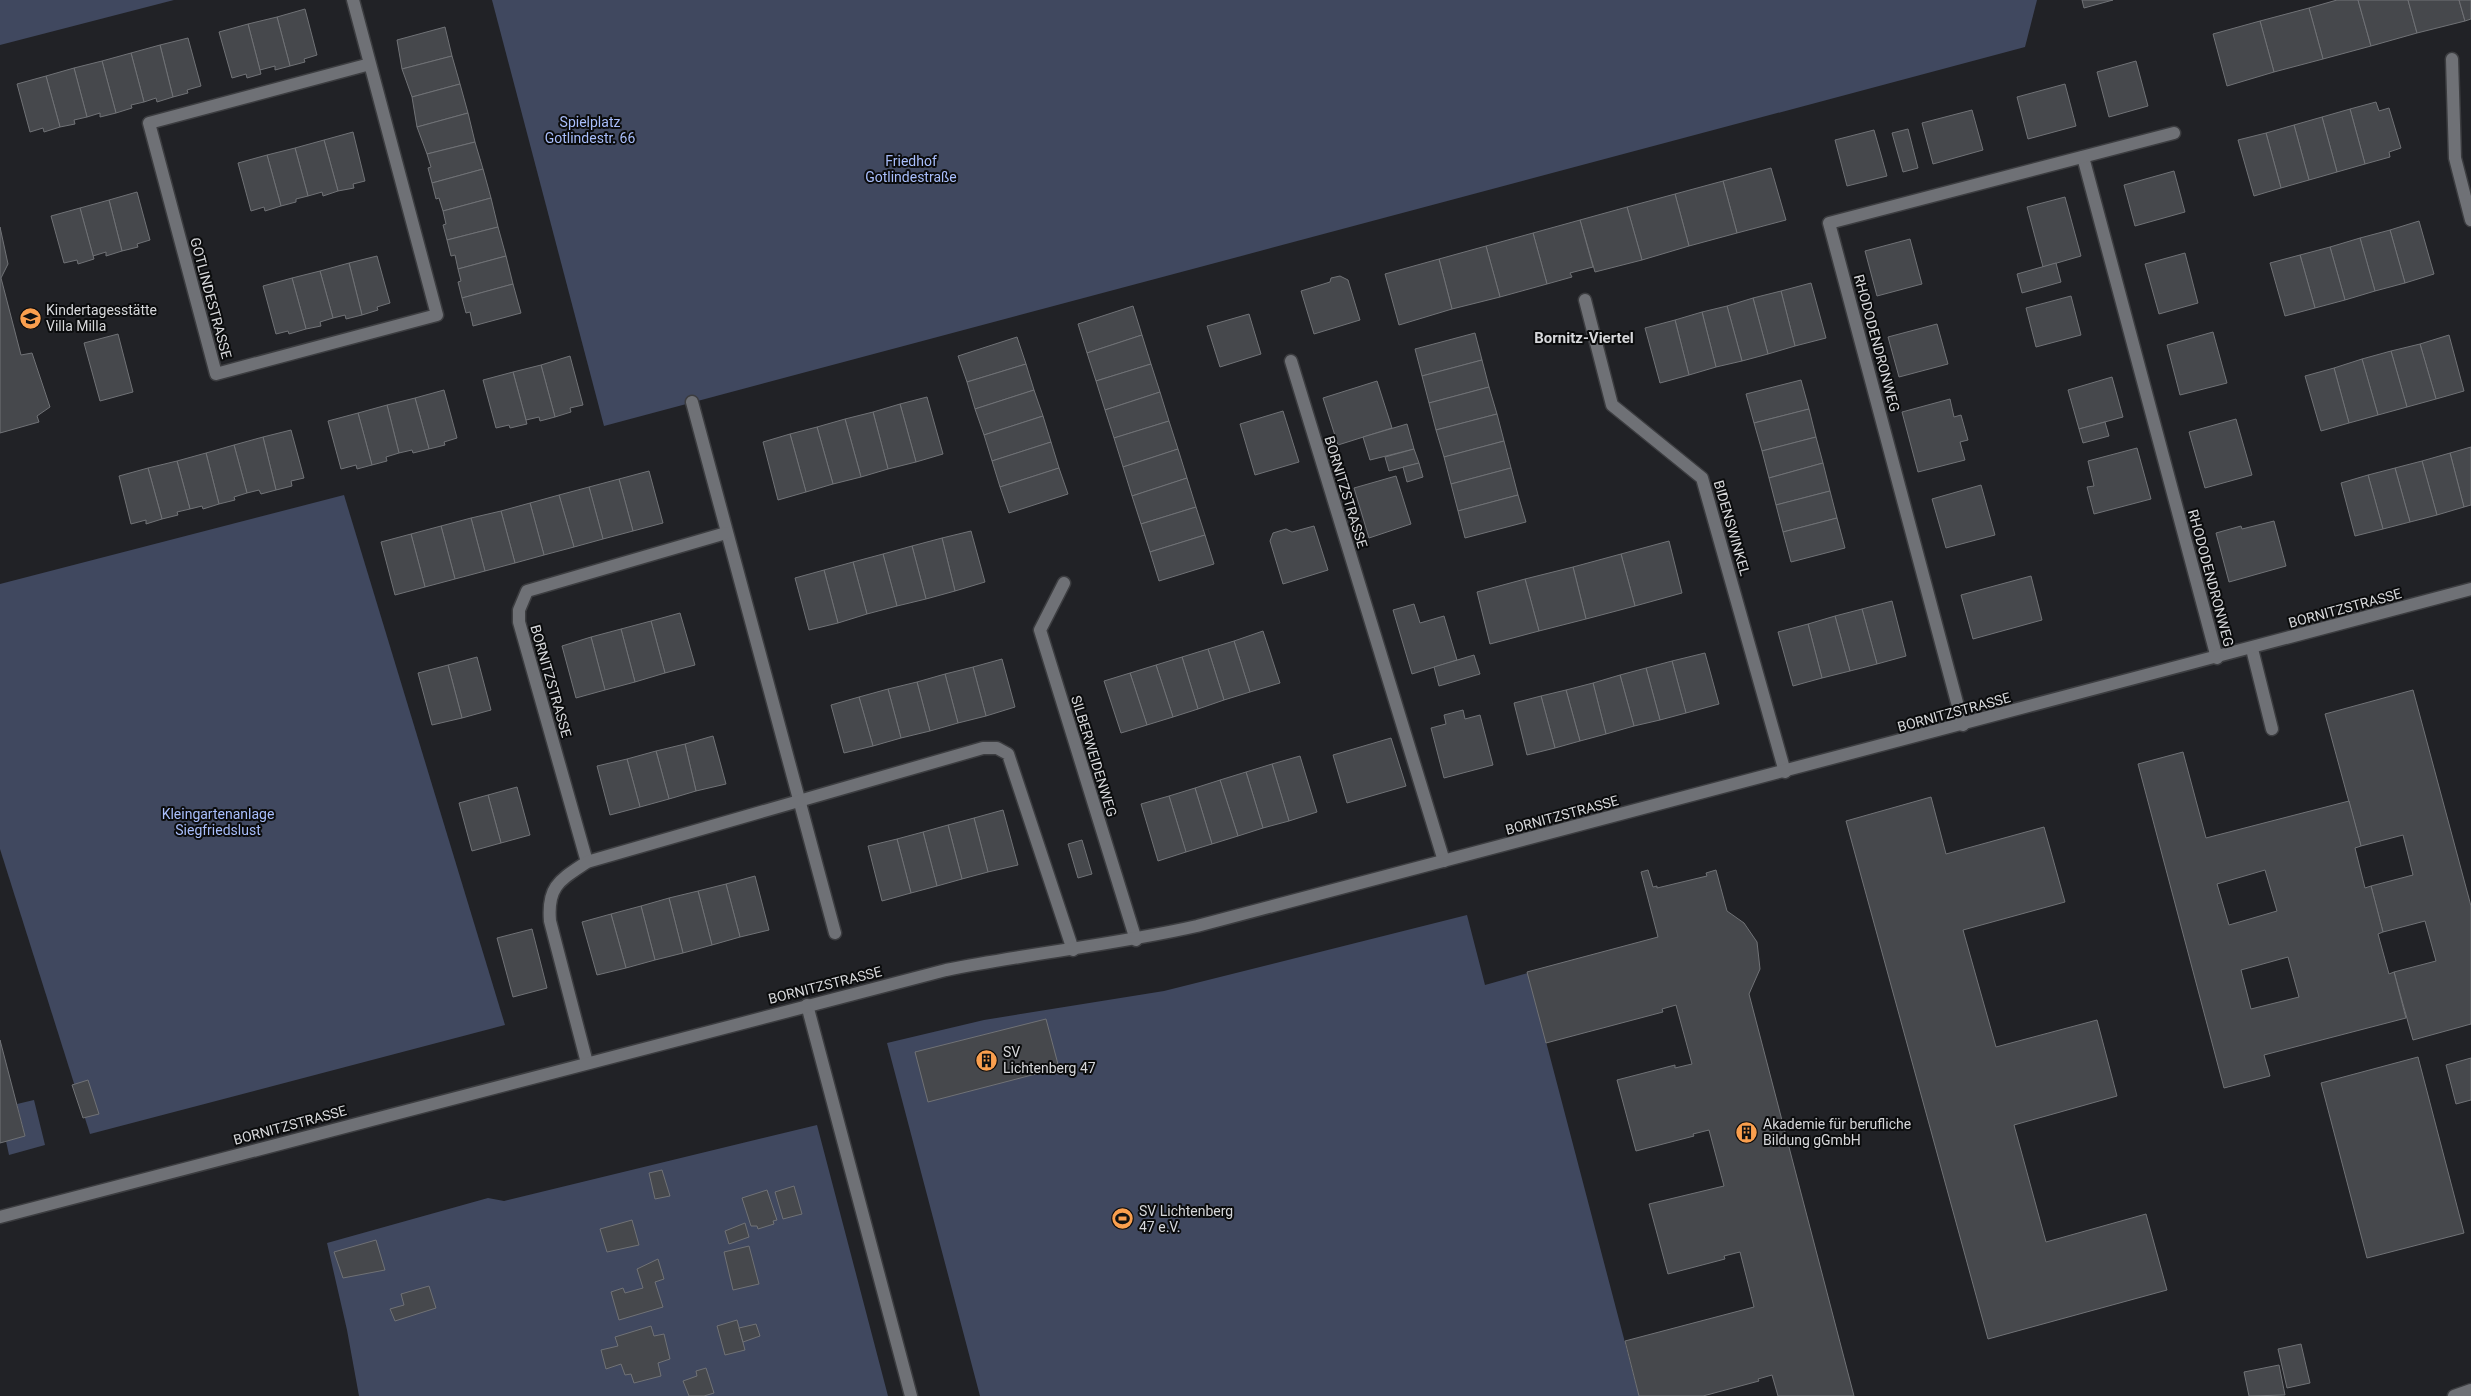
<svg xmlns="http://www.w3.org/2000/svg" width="2471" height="1396" viewBox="0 0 2471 1396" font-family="Roboto,sans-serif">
<rect width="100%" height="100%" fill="#212226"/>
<g fill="#40485f">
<polygon points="0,0 174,0 0,45"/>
<polygon points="492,0 2037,0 2025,47 604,426"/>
<polygon points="344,495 505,1025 90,1134 0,849 0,584"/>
<polygon points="1467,915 1485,985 1528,973 1639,1396 980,1396 887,1043 984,1020 1164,991"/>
<polygon points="34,1100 45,1145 9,1155 6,1141 25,1136 17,1104"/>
<polygon points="817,1125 888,1396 359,1396 347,1330 327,1243 488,1198 504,1201"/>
</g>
<g fill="#46484c" stroke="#707276" fill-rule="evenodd">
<polygon points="2082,0 2113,0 2084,8"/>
<polygon points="2337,0 2358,0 2371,46 2323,59 2309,8"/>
<polygon points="2358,0 2408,0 2417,33 2371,46"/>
<polygon points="2408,0 2459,0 2465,21 2417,33"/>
<polygon points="2459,0 2471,0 2471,19 2465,21"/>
<polygon points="2309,8 2323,59 2274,72 2260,21"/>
<polygon points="305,9 317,55 304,59 305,62 290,66 277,17"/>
<polygon points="277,17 290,66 275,70 275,66 260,70 248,24"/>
<polygon points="2260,21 2274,72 2227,86 2213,34"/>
<polygon points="248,24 261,74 247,78 246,74 232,78 219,32"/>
<polygon points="445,27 452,56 402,69 397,40"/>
<polygon points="188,38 201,86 187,90 188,93 173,97 160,45"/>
<polygon points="160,45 173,97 157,102 156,98 144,102 131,53"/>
<polygon points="131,53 144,102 131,105 132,108 116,113 102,61"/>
<polygon points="452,56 460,84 412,97 402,69"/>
<polygon points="102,61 116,113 100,117 100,113 87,117 74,68"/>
<polygon points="2136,61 2148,106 2109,117 2097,72"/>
<polygon points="74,68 87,117 74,120 75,124 60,127 46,76"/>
<polygon points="46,76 60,127 44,132 43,128 30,132 17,84"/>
<polygon points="460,84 468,113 417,127 412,97"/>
<polygon points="2065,84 2076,126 2028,139 2017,97"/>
<polygon points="2376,102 2379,111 2389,108 2401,148 2389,152 2390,157 2365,164 2350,109"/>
<polygon points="2350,109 2365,164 2337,172 2322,117"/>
<polygon points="1972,110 1983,150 1933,164 1922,123"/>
<polygon points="468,113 475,142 427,154 417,127"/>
<polygon points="2322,117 2337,172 2309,180 2294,125"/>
<polygon points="2294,125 2309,180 2281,188 2266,133"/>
<polygon points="1908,129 1918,168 1903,172 1892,133"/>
<polygon points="1874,130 1887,176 1847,186 1835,140"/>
<polygon points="353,132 365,181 353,184 354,188 338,191 324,140"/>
<polygon points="2266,133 2281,188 2254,196 2238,140"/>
<polygon points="324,140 338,191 323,196 322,192 308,196 295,148"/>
<polygon points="475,142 483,169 432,183 428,168 431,167 427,154"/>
<polygon points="295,148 308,196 296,199 296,202 281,206 267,155"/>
<polygon points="267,155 281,206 265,211 264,207 251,211 238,163"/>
<polygon points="1771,168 1786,220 1737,233 1723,181"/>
<polygon points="483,169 491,198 443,211 439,198 436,199 432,183"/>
<polygon points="2174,171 2185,212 2135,226 2124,185"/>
<polygon points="1723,181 1737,233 1689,246 1675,194"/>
<polygon points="137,192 150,240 137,244 138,247 122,251 109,200"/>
<polygon points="1675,194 1689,246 1642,260 1627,207"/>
<polygon points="2065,197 2081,256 2043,267 2027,207"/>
<polygon points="491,198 498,227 447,240 443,225 446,224 443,211"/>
<polygon points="109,200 122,251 106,256 106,252 93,256 80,208"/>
<polygon points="1627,207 1642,260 1595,272 1580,220"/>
<polygon points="80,208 94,259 78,264 77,260 64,263 51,216"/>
<polygon points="1580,220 1593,267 1570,273 1572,277 1547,284 1533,233"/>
<polygon points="2419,221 2434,274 2405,283 2390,230"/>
<polygon points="0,227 8,264 1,278 21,355 32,353 50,407 37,416 39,422 0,433"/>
<polygon points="498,227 506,256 458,269 455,255 451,256 447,240"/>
<polygon points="2390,230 2405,283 2375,291 2360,238"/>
<polygon points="1533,233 1547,284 1500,297 1486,246"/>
<polygon points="2360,238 2375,291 2345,300 2330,247"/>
<polygon points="1910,239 1922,284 1877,296 1865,251"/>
<polygon points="1486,246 1500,297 1452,309 1439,259"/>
<polygon points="2330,247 2345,300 2315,308 2300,255"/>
<polygon points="2185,253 2198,303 2159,314 2145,264"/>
<polygon points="2300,255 2315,308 2285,316 2270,263"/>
<polygon points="377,256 390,303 377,307 378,310 362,315 349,263"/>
<polygon points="506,256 513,284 462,298 458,282 461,281 458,269"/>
<polygon points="1439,259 1452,309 1399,325 1385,274"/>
<polygon points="349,263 362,315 346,319 345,315 333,318 320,271"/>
<polygon points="2056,263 2061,282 2022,293 2017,274"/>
<polygon points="320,271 333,318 320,322 321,326 306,329 292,278"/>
<polygon points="1340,276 1348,280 1360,320 1314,334 1301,291 1330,282 1331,278"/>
<polygon points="292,278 306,329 289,334 288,331 276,334 263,286"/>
<polygon points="1811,283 1826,338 1795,346 1781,291"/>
<polygon points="513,284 521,313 473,326 470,312 466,313 462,298"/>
<polygon points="1781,291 1795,346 1768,354 1753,298"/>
<polygon points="2071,296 2081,335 2036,347 2026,308"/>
<polygon points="1753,298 1768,354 1742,361 1727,306"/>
<polygon points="1133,306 1142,335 1087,353 1078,324"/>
<polygon points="1727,306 1742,361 1716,367 1702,312"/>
<polygon points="1702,312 1716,367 1689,375 1675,320"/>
<polygon points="1249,314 1261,354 1220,367 1207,326"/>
<polygon points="1675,320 1689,375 1660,383 1645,328"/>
<polygon points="1937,324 1948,364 1899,377 1888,337"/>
<polygon points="2213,332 2227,383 2180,395 2167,345"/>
<polygon points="1475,333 1482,360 1422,376 1415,349"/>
<polygon points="118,334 133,392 100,401 84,343"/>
<polygon points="1142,335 1151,364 1096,381 1087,353"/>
<polygon points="2449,335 2464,391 2436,399 2420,344"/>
<polygon points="1017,337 1026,364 967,382 958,356"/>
<polygon points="2420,344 2436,399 2407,407 2391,351"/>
<polygon points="2391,351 2407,407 2378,415 2362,359"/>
<polygon points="570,356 583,405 570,408 571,412 555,417 541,365"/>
<polygon points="2362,359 2378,415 2349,423 2334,368"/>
<polygon points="1482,360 1489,387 1429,403 1422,376"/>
<polygon points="1026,364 1034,390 975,409 967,382"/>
<polygon points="1151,364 1160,392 1105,410 1096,381"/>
<polygon points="541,365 555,417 540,421 539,417 526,420 513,372"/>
<polygon points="2334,368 2349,423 2321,431 2305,376"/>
<polygon points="513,372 527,424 510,428 509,425 496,428 483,380"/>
<polygon points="2112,377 2123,417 2079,429 2068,390"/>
<polygon points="1801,380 1809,409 1754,423 1746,394"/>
<polygon points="1377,381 1392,428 1338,445 1323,398"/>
<polygon points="1489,387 1497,414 1436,430 1429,403"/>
<polygon points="444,390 457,438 444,442 445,445 429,449 415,398"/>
<polygon points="1034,390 1043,416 984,435 975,409"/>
<polygon points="1160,392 1169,421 1114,438 1105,410"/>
<polygon points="927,397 943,454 916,462 900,404"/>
<polygon points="415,398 429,449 413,453 412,450 399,453 387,405"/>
<polygon points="1950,399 1954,417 1961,415 1968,440 1960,442 1965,460 1918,472 1902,412"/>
<polygon points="900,404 916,462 888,469 873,412"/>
<polygon points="387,405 399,453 386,457 387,461 372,465 358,413"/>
<polygon points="1809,409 1816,437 1762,451 1754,423"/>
<polygon points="1283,411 1299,462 1255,475 1240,424"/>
<polygon points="873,412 888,469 861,477 845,419"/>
<polygon points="358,413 372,465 357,469 356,465 341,469 328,421"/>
<polygon points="1497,414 1504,441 1444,457 1436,430"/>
<polygon points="1043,416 1051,442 992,461 984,435"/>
<polygon points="845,419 861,477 833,484 817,427"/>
<polygon points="2236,419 2252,475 2205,488 2189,432"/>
<polygon points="1169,421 1178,449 1123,467 1114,438"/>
<polygon points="2105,422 2109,436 2083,443 2079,429"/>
<polygon points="1407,424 1414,449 1370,460 1363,437"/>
<polygon points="817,427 833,484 806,492 790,434"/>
<polygon points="291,430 304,478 291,481 292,486 276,490 263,437"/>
<polygon points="790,434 806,492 778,500 763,442"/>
<polygon points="263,437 276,490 261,494 259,490 247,493 234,445"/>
<polygon points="1816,437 1823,463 1769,478 1762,451"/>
<polygon points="1504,441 1511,468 1451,484 1444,457"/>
<polygon points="1051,442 1059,468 1000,487 992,461"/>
<polygon points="234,445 247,493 234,497 235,500 219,504 206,453"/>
<polygon points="2471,447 2471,505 2464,507 2450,453"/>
<polygon points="2137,448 2151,499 2094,514 2087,487 2094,486 2088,461"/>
<polygon points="1178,449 1187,478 1132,496 1123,467"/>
<polygon points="1414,449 1419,463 1389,471 1385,457"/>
<polygon points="206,453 219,504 203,509 202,506 190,509 177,461"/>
<polygon points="2450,453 2464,507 2437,515 2422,461"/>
<polygon points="177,461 190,509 177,512 178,515 162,519 148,468"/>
<polygon points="2422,461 2437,515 2410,522 2395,468"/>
<polygon points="1419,463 1423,477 1407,482 1403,467"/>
<polygon points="1823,463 1830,491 1776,505 1769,478"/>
<polygon points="148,468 162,519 146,524 146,520 131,524 119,476"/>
<polygon points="1059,468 1068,494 1009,513 1000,487"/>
<polygon points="1511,468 1518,495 1458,511 1451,484"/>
<polygon points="2395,468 2410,522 2383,529 2368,475"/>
<polygon points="649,471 663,523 633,531 619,479"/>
<polygon points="2368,475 2383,529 2355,536 2341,483"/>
<polygon points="1396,476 1411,524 1369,538 1354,488"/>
<polygon points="1187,478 1196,507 1141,524 1132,496"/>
<polygon points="619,479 633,531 603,539 589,487"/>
<polygon points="1981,485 1995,535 1946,548 1932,499"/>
<polygon points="589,487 603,539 574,547 559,495"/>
<polygon points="1830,491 1837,518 1783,532 1776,505"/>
<polygon points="559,495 574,547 544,555 530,503"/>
<polygon points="1518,495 1526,522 1465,538 1458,511"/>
<polygon points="530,503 544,555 515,563 501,511"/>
<polygon points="1196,507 1205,535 1150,552 1141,524"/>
<polygon points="501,511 515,563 485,571 471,518"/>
<polygon points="471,518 485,571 455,579 441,526"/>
<polygon points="1837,518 1845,548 1791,562 1783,532"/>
<polygon points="2274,521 2286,566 2229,582 2216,533 2241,526 2242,529"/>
<polygon points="441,526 455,579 425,587 411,534"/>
<polygon points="1314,526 1328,570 1283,584 1270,541 1273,533 1286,529 1292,532"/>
<polygon points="971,531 985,582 955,591 942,538"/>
<polygon points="411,534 425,587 395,595 381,542"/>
<polygon points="1205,535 1214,564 1159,581 1150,552"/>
<polygon points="942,538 955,591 926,599 912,546"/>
<polygon points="1669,541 1682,593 1635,606 1621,554"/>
<polygon points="912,546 926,599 897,606 883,554"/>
<polygon points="883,554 897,606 867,614 853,562"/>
<polygon points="1621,554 1635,606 1586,619 1573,567"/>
<polygon points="853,562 867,614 838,623 824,570"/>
<polygon points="1573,567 1586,619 1539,631 1525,579"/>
<polygon points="824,570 838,623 809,630 795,578"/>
<polygon points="2031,576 2042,620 1973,639 1961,595"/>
<polygon points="1525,579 1539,631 1490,644 1477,592"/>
<polygon points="1892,601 1906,656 1877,664 1862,609"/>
<polygon points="1414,604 1420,623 1444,616 1457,660 1412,674 1393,610"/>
<polygon points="1862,609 1877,664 1850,671 1835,616"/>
<polygon points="680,613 695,665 665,673 651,621"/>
<polygon points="1835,616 1850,671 1822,678 1808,624"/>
<polygon points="651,621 665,673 635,682 621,629"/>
<polygon points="1808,624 1822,678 1793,686 1778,632"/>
<polygon points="621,629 635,682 605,690 591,637"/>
<polygon points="1263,631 1280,683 1250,692 1234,641"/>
<polygon points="591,637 605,690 576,698 562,646"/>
<polygon points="1234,641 1250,692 1224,700 1208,649"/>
<polygon points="1208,649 1224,700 1198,709 1182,657"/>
<polygon points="1705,653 1719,704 1686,713 1672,661"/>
<polygon points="1474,655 1480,674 1439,686 1434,667"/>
<polygon points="477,657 491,710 462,718 448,665"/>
<polygon points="1182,657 1198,709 1173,717 1156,665"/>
<polygon points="1002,659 1015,707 986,716 973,667"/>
<polygon points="1672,661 1686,713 1660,720 1646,668"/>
<polygon points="448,665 462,718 432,725 418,673"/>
<polygon points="1156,665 1173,717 1147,725 1130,673"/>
<polygon points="973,667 986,716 958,723 945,674"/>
<polygon points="1646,668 1660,720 1634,726 1620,675"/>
<polygon points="1130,673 1147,725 1121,733 1104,681"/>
<polygon points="945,674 958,723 930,731 917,682"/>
<polygon points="1620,675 1634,726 1606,734 1593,683"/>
<polygon points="917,682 930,731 901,738 888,689"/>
<polygon points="1593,683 1606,734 1580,741 1566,690"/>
<polygon points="888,689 901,738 873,746 859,697"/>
<polygon points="1566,690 1580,741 1555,748 1541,696"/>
<polygon points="2413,690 2471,906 2471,1024 2413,1040 2394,972 2436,961 2425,921 2383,932 2371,886 2413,875 2403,835 2361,846 2325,714"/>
<polygon points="1541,696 1555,748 1527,755 1514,703"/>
<polygon points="859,697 873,746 844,753 831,705"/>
<polygon points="1463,710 1465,719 1480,715 1493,765 1444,778 1431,728 1446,724 1444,715"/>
<polygon points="713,736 726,784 696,791 685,744"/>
<polygon points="1391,738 1406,786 1347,803 1333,755"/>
<polygon points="685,744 696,791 669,799 656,751"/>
<polygon points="656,751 669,799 640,807 627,759"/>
<path d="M 2183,752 L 2206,838 L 2349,801 L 2361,846 L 2355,848 L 2365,888 L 2371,886 L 2383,932 L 2378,934 L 2389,974 L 2394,972 L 2406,1018 L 2264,1055 L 2270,1076 L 2224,1088 L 2138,764 ZM 2265,870 L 2277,911 L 2229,925 L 2217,884 ZM 2288,957 L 2299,997 L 2251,1009 L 2241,970 Z"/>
<polygon points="1300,756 1317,812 1289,821 1272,764"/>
<polygon points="627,759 640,807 610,815 597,766"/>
<polygon points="1272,764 1289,821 1263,828 1246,772"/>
<polygon points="1246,772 1263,828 1238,836 1220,780"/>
<polygon points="1220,780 1238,836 1212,844 1195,788"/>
<polygon points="517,787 530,835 501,843 488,795"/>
<polygon points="1195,788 1212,844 1186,852 1169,796"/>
<polygon points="488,795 501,843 472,851 459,803"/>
<polygon points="1169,796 1186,852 1158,861 1141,804"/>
<polygon points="1931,797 1946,854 2044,827 2065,902 1963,930 1996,1047 2097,1020 2117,1096 2014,1125 2046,1242 2146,1214 2167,1290 1988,1339 1846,821"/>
<polygon points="1003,810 1018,865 988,872 974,818"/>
<polygon points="974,818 988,872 962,879 948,825"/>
<polygon points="948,825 962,879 937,886 923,832"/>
<polygon points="923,832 937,886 911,893 897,839"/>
<polygon points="897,839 911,893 882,901 868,846"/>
<polygon points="1082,840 1092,874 1078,878 1068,844"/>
<polygon points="1648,870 1653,887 1657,886 1657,888 1707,876 1706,873 1716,870 1727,911 1744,923 1757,942 1760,969 1749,994 1854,1396 1778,1396 1772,1375 1758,1379 1759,1381 1703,1396 1639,1396 1625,1341 1754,1307 1740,1252 1724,1256 1725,1259 1668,1274 1649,1204 1724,1186 1709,1130 1693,1134 1694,1136 1636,1151 1617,1080 1675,1065 1675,1068 1692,1064 1676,1005 1662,1009 1663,1012 1546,1043 1527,972 1658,937 1641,872"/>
<polygon points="755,876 769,930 740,937 726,884"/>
<polygon points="726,884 740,937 712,945 698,891"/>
<polygon points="698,891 712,945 683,953 669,898"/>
<polygon points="669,898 683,953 655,960 641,906"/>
<polygon points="641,906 655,960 626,968 611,914"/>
<polygon points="611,914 626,968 597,975 582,922"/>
<polygon points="532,929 547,988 513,997 497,938"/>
<polygon points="1046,1019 1059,1068 928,1102 915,1052"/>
<polygon points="0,1040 25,1136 0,1143"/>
<polygon points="2418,1057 2464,1233 2367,1258 2321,1083"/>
<polygon points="2471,1058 2471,1100 2456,1104 2446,1065"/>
<polygon points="88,1080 99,1114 83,1118 72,1085"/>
<polygon points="662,1170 670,1196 655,1199 649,1173"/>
<polygon points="794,1186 802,1214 783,1219 775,1192"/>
<polygon points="767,1190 777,1220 773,1221 774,1224 758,1229 757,1226 751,1226 742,1198"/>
<polygon points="632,1220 639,1245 607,1252 600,1229"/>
<polygon points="745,1223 749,1237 729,1244 725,1231"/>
<polygon points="376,1240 385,1270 343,1278 334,1252"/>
<polygon points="749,1246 759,1284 733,1290 724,1252"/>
<polygon points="658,1259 664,1279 655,1282 663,1307 619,1320 611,1292 623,1288 625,1293 643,1288 637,1269"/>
<polygon points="429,1286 436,1308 395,1321 390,1309 404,1305 401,1294"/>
<polygon points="737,1320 745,1350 725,1355 717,1326"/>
<polygon points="756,1324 760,1336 743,1342 739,1328"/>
<polygon points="651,1326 654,1336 664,1334 670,1359 658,1363 661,1376 634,1383 631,1374 625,1375 621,1364 606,1369 601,1350 618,1346 615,1337"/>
<polygon points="2301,1344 2310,1383 2287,1388 2278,1349"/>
<polygon points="2279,1365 2285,1395 2249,1396 2244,1372"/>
<polygon points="706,1368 714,1393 704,1396 689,1396 683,1381 697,1376 696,1371"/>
</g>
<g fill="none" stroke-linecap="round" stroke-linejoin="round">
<defs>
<g id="minor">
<polyline points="353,0 437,315 216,374 149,123 370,64"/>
<polyline points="2452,59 2455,158 2471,220"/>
<polyline points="2083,157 2217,658"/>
<polyline points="1585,300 1612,405 1702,478 1785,772"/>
<polyline points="1291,361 1444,861"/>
<polyline points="692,402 835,933"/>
<polyline points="1064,583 1040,630 1136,940"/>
<polyline points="2252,649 2272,729"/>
<polyline points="1963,725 1829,223 2174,133"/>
<polyline points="587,862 519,622 519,610 527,591 726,533"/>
<polyline points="807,1005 911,1396"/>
<path d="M 587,1063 L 550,921 C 547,886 560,880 587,862 L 983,748 L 997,748 L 1008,754 L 1073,950"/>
<path d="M 0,1217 L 946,970 C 1030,953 1114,945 1197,926 L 2471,589"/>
<polyline points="2454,1396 2471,1390"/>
</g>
</defs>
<use href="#minor" stroke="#3c3d40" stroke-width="15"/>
<use href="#minor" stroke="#6f7176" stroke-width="12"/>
</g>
<defs>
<symbol id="school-disc" viewBox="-11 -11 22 22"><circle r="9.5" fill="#fa9f4e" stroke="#0b0c0d"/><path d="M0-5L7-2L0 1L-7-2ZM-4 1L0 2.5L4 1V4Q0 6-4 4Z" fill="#111"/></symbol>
<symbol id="building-disc" viewBox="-11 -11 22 22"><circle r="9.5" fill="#fa9f4e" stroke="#0b0c0d"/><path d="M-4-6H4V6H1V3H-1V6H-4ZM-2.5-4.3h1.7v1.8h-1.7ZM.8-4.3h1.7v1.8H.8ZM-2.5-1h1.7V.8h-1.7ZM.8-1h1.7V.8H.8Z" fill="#111"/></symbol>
<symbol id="stadium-disc" viewBox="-11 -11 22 22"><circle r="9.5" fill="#fa9f4e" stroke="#0b0c0d"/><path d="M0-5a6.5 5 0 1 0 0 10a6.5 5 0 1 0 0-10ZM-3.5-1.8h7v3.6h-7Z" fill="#111"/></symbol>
</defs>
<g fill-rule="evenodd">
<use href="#school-disc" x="18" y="306" width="25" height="25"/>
<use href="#building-disc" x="974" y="1048" width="25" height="25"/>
<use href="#building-disc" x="1734" y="1120" width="25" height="25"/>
<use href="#stadium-disc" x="1110" y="1206" width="25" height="25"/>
</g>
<g text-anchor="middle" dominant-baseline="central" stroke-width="4" stroke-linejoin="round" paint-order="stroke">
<g font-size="14" fill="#a9befb" stroke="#0b0c0d">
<text x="590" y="122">Spielplatz<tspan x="590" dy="16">Gotlindestr. 66</tspan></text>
<text x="911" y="161">Friedhof<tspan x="911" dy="16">Gotlindestraße</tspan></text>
<text x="218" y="814">Kleingartenanlage<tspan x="218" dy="16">Siegfriedslust</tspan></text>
</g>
<g font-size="14" fill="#d7d8db" stroke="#0b0c0d">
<text transform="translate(211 298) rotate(75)">GOTLINDESTRASSE</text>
<text transform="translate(1877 343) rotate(75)">RHODODENDRONWEG</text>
<text transform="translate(1346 492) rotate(73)">BORNITZSTRASSE</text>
<text transform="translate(1732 528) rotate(74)">BIDENSWINKEL</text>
<text transform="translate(2211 578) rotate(75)">RHODODENDRONWEG</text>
<text transform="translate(2345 608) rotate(-15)">BORNITZSTRASSE</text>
<text transform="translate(551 681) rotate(74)">BORNITZSTRASSE</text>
<text transform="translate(1954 712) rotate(-15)">BORNITZSTRASSE</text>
<text transform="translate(1094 756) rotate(73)">SILBERWEIDENWEG</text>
<text transform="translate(1562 815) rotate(-15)">BORNITZSTRASSE</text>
<text transform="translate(825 985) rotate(-14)">BORNITZSTRASSE</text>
<text transform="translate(290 1125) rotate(-15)">BORNITZSTRASSE</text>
</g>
<g font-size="14" fill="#d7d8db" stroke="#0b0c0d" text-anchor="start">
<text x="46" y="310">Kindertagesstätte<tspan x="46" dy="16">Villa Milla</tspan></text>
<text x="1003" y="1052">SV<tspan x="1003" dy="16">Lichtenberg 47</tspan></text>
<text x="1763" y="1124">Akademie für berufliche<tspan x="1763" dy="16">Bildung gGmbH</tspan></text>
<text x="1139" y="1211">SV Lichtenberg<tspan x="1139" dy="16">47 e.V.</tspan></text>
</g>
<g font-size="15" font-weight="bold" fill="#d7d8db" stroke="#0b0c0d">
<text x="1584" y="338">Bornitz-Viertel</text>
</g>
</g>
</svg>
